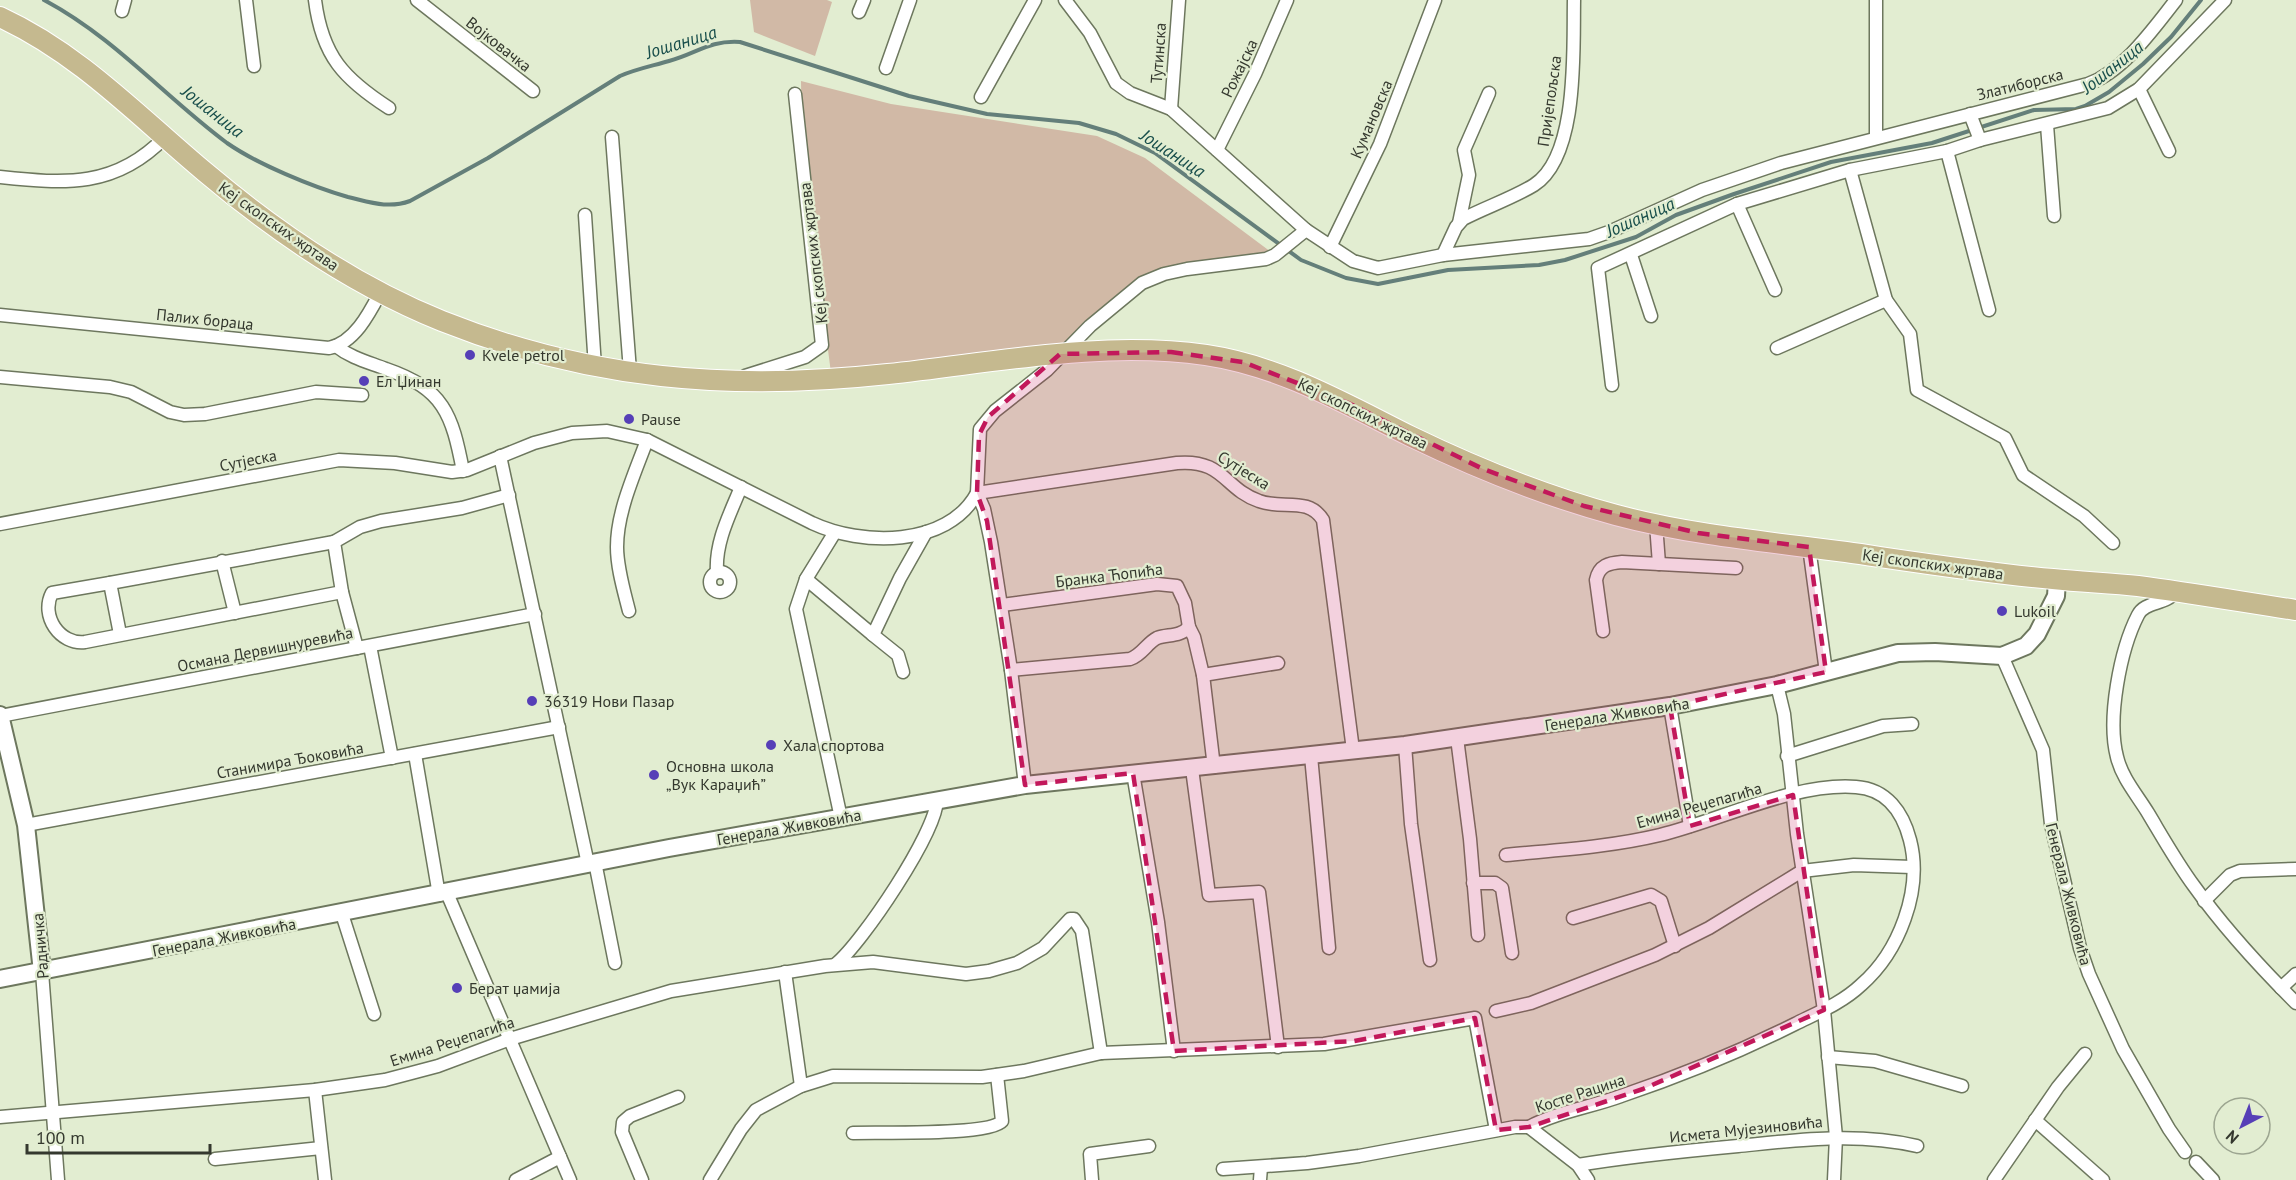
<svg xmlns="http://www.w3.org/2000/svg" width="2296" height="1180" viewBox="0 0 2296 1180" font-family="'PT Sans',sans-serif">
<rect width="100%" height="100%" fill="#e2edd1"/>
<g fill="#d1b9a6">
<polygon points="750,0 827,0 832,2 815,56 754,32"/>
<polygon points="801,81 891,104 1097,136 1145,158 1275,255 1155,277 1075,343 831,373 802,148"/>
</g>
<g fill="none" stroke-linecap="round" stroke-linejoin="round">
<path stroke="#647f7a" stroke-width="4" d="M 44,0 C 114,37 165,97 227,143 C 257,164 313,187 348,197 C 370,202 388,209 410,201 L 488,158 L 620,76 C 636,69 652,66 669,61 C 696,54 709,40 740,42 L 909,96 L 987,114 L 1079,123 L 1116,134 L 1155,153 L 1301,260 L 1346,278 L 1378,284 L 1448,270 L 1539,265 L 1565,260 L 1636,237 L 1676,215 L 1734,194 L 1831,162 L 1932,143 L 2034,110 L 2076,109 L 2085,106 L 2109,92 L 2143,64 L 2171,37 L 2201,0"/>
<defs>
<g id="street">
<polyline points="246,0 254,66"/>
<path d="M 315,0 C 322,56 344,79 389,108"/>
<polyline points="417,0 533,91"/>
<path d="M 1065,0 L 1090,33 L 1116,83 L 1130,93 L 1171,109 L 1306,230 L 1353,261 L 1378,268 L 1443,255 L 1589,239 L 1609,232 L 1702,190 L 1781,163 L 2088,84 C 2124,71 2153,29 2176,0"/>
<polyline points="122,11 125,0"/>
<polyline points="859,12 864,0"/>
<polyline points="886,68 910,0"/>
<polyline points="2139,89 2169,151"/>
<polyline points="981,97 1035,0"/>
<polyline points="1171,109 1179,0"/>
<polyline points="1970,114 1980,140"/>
<polyline points="2047,125 2054,216"/>
<polyline points="612,137 630,371"/>
<polyline points="1876,137 1876,0"/>
<polyline points="1217,150 1255,74 1287,0"/>
<polyline points="1947,151 1989,310"/>
<polyline points="1850,170 1886,300 1910,334 1917,390 2005,438 2023,475 2084,516 2113,543"/>
<path d="M 0,177 C 65,184 116,188 165,137"/>
<polyline points="1737,204 1775,290"/>
<polyline points="585,215 595,367"/>
<polyline points="1459,223 1469,175 1464,150 1489,93"/>
<polyline points="1330,247 1380,144 1435,0"/>
<path d="M 1443,255 L 1456,227 L 1463,219 C 1486,207 1513,198 1534,185 C 1579,156 1573,48 1574,0"/>
<polyline points="1631,255 1651,316"/>
<path d="M 0,315 L 329,348 C 354,343 369,314 380,293"/>
<path d="M 336,346 C 351,358 368,362 386,369 C 444,389 452,414 463,471"/>
<polyline points="1777,348 1886,300"/>
<polyline points="745,376 805,357 822,345 795,94"/>
<polyline points="0,377 110,387 131,392 170,412 184,415 205,414 316,392 362,395"/>
<polyline points="1612,385 1598,268 1737,204 1850,170 1947,151 1980,140 2108,108 2139,89 2225,0"/>
<polyline points="500,456 588,864"/>
<path d="M 0,524 L 339,460 L 395,463 L 452,472 L 467,470 L 534,443 L 572,433 L 607,431 L 647,440 L 812,523 C 861,546 947,548 977,493 L 1177,463 C 1224,459 1224,489 1259,501 C 1282,510 1308,496 1323,520 L 1353,750"/>
<polyline points="1656,524 1659,564"/>
<polyline points="835,532 806,579 796,609 841,818"/>
<polyline points="1809,547 1826,672"/>
<polyline points="222,561 235,613"/>
<circle cx="720" cy="582" r="10"/>
<path d="M 717,572 C 715,542 730,514 741,487"/>
<polyline points="806,579 873,635"/>
<path d="M 110,583 L 52,593 C 40,616 60,645 85,642 L 342,592 L 334,542 L 360,527 L 381,521 L 462,508 L 509,495"/>
<polyline points="342,592 357,648"/>
<path d="M 2175,592 C 2166,605 2145,601 2138,615 C 2120,650 2107,719 2117,757 C 2122,778 2137,795 2148,813 C 2163,838 2177,863 2194,886 C 2224,928 2260,967 2296,1003"/>
<polyline points="1002,605 1157,584 1177,586 1185,603 1189,627 1194,637 1203,675 1214,767"/>
<path d="M 629,611 C 624,591 617,568 617,547 C 617,511 635,473 647,440"/>
<path d="M 1603,631 L 1596,580 C 1599,565 1609,563 1622,562 L 1736,568"/>
<polyline points="120,634 110,583 334,542"/>
<polyline points="370,646 392,758"/>
<polyline points="2002,656 2043,750 2051,824 2080,948 2089,974 2123,1049 2169,1129 2185,1152"/>
<path d="M 1011,670 L 1130,659 C 1142,655 1147,643 1157,638 C 1168,634 1180,637 1189,627"/>
<polyline points="903,672 898,655 873,635 900,578 926,532"/>
<polyline points="1203,675 1278,663"/>
<polyline points="1777,685 1784,714 1797,834 1824,1010 1836,1137 1834,1180"/>
<polyline points="1670,706 1690,826"/>
<polyline points="0,716 535,614"/>
<polyline points="1457,738 1470,839 1478,935"/>
<polyline points="1405,745 1411,824 1430,960"/>
<polyline points="415,754 439,895"/>
<polyline points="1311,756 1329,948"/>
<polyline points="1787,756 1883,726 1912,724"/>
<polyline points="1192,769 1209,895 1259,892 1278,1047"/>
<polyline points="1133,773 1158,922 1174,1051"/>
<polyline points="1025,785 1011,670 991,542 984,509 977,493 980,429 995,411 1047,370 1090,326 1142,283 1164,274 1187,269 1266,259 1275,255 1306,230"/>
<polyline points="26,825 559,727"/>
<polyline points="595,862 615,963"/>
<polyline points="1473,883 1495,883 1502,888 1512,953"/>
<polyline points="447,893 570,1180"/>
<polyline points="2204,901 2230,875 2240,871 2296,869"/>
<polyline points="342,914 374,1014"/>
<polyline points="1573,918 1651,895 1661,901 1675,946"/>
<path d="M 836,964 C 862,943 936,833 937,800"/>
<polyline points="42,972 58,1180"/>
<polyline points="785,972 801,1086"/>
<polyline points="2281,988 2296,974"/>
<polyline points="1496,1011 1531,1003 1655,955 1709,928 1802,871 1854,865 1912,867"/>
<polyline points="1828,1057 1875,1061 1962,1086"/>
<polyline points="315,1090 325,1180"/>
<polyline points="0,1117 315,1090 385,1080 438,1066 510,1039 671,991 825,966 873,962 966,974 989,971 1017,963 1043,948 1070,919 1074,919 1082,931 1101,1053"/>
<polyline points="2035,1120 2103,1180"/>
<polyline points="1529,1127 1578,1165 1588,1180"/>
<path d="M 853,1133 C 877,1132 990,1136 1002,1121 L 997,1075"/>
<polyline points="215,1159 321,1148"/>
<polyline points="2196,1162 2213,1180"/>
<path d="M 1578,1165 C 1631,1156 1684,1151 1738,1146 C 1798,1140 1857,1132 1917,1146"/>
<path d="M 1223,1169 L 1307,1163 L 1359,1156 L 1515,1127 L 1529,1127 C 1557,1112 1591,1107 1621,1096 C 1680,1076 1739,1052 1795,1024 C 1817,1013 1842,1003 1861,985 C 1899,952 1923,890 1910,840 C 1903,813 1887,789 1856,787 C 1795,782 1719,821 1660,835 C 1610,847 1557,850 1506,855"/>
<polyline points="516,1180 560,1157"/>
<polyline points="642,1180 622,1132 623,1122 630,1116 678,1097"/>
<polyline points="710,1180 741,1129 756,1110 801,1086 833,1076 982,1077 1024,1071 1101,1053 1324,1044 1475,1018 1496,1130"/>
<polyline points="1092,1180 1090,1154 1149,1146"/>
<polyline points="1260,1180 1261,1167"/>
<polyline points="1994,1180 2058,1087 2085,1054"/>
</g>
<g id="secondary">
<polyline points="0,715 26,825 42,972"/>
<polyline points="0,979 669,848 1025,785 1405,745 1670,706 1777,685 1898,653 1935,652 2002,656 2026,646 2037,634 2056,596 2057,580"/>
</g>
<path id="primary" d="M 0,17 C 80,54 138,116 205,172 C 276,232 355,286 442,321 C 590,380 731,391 888,374 C 993,363 1100,340 1206,355 C 1280,366 1344,403 1410,436 C 1476,468 1545,496 1616,515 C 1691,535 1769,542 1846,552 C 1915,562 1984,573 2053,579 C 2081,582 2110,583 2138,586 C 2191,593 2243,602 2296,610"/>
</defs>
<use href="#street" stroke="#6d775e" stroke-width="15"/>
<use href="#secondary" stroke="#6d775e" stroke-width="20"/>
<use href="#primary" stroke="#fff" stroke-width="22"/>
<use href="#street" stroke="#fff" stroke-width="12"/>
<use href="#secondary" stroke="#fff" stroke-width="16"/>
<use href="#primary" stroke="#c5b98f" stroke-width="20"/>
</g>
<path fill="#c2185b" fill-opacity="0.2" stroke="#c2185b" stroke-width="4.5" stroke-dasharray="12 8" stroke-linejoin="round" d="M 1171,352 L 1243,362 L 1346,402 L 1483,469 L 1584,506 L 1698,533 L 1809,547 L 1826,672 L 1670,706 L 1690,826 L 1793,795 L 1824,1010 L 1643,1089 L 1529,1127 L 1496,1130 L 1475,1018 L 1354,1041 L 1174,1051 L 1133,773 L 1025,785 L 987,521 L 977,493 L 979,435 L 988,417 L 1060,354 Z"/>
<g fill="#563fb7" stroke="#e2edd1" stroke-width="2">
<circle cx="470" cy="355" r="6"/>
<circle cx="364" cy="381" r="6"/>
<circle cx="629" cy="419" r="6"/>
<circle cx="2002" cy="611" r="6"/>
<circle cx="532" cy="701" r="6"/>
<circle cx="771" cy="745" r="6"/>
<circle cx="654" cy="775" r="6"/>
<circle cx="457" cy="988" r="6"/>
</g>
<g text-anchor="middle" dominant-baseline="central" stroke-width="4.5" stroke-linejoin="round" paint-order="stroke">
<g font-size="16" fill="#34382e" stroke="#e2edd1">
<text transform="translate(499 44) rotate(38)">Војковачка</text>
<text transform="translate(1158 53) rotate(-86)">Тутинска</text>
<text transform="translate(1239 68) rotate(-64)">Рожајска</text>
<text transform="translate(2020 84) rotate(-14)">Златиборска</text>
<text transform="translate(1549 101) rotate(-82)">Пријепољска</text>
<text transform="translate(1371 119) rotate(-67)">Кумановска</text>
<text transform="translate(279 226) rotate(35)">Кеј скопских жртава</text>
<text transform="translate(813 253) rotate(-97)">Кеј скопских жртава</text>
<text transform="translate(205 319) rotate(6)">Палих бораца</text>
<text transform="translate(1363 413) rotate(26)">Кеј скопских жртава</text>
<text transform="translate(248 460) rotate(-11)">Сутјеска</text>
<text transform="translate(1244 470) rotate(32)">Сутјеска</text>
<text transform="translate(1933 564) rotate(8)">Кеј скопских жртава</text>
<text transform="translate(1109 575) rotate(-7)">Бранка Ћопића</text>
<text transform="translate(265 649) rotate(-11)">Османа Дервишнуревића</text>
<text transform="translate(1617 714) rotate(-9)">Генерала Живковића</text>
<text transform="translate(290 760) rotate(-10)">Станимира Ђоковића</text>
<text transform="translate(1699 805) rotate(-16)">Емина Реџепагића</text>
<text transform="translate(789 827) rotate(-10)">Генерала Живковића</text>
<text transform="translate(2069 894) rotate(76)">Генерала Живковића</text>
<text transform="translate(224 937) rotate(-11)">Генерала Живковића</text>
<text transform="translate(40 946) rotate(-95)">Радничка</text>
<text transform="translate(452 1041) rotate(-18)">Емина Реџепагића</text>
<text transform="translate(1580 1093) rotate(-18)">Косте Рацина</text>
<text transform="translate(1746 1129) rotate(-6)">Исмета Мујезиновића</text>
</g>
<g font-size="16" fill="#34382e" stroke="#e2edd1" text-anchor="start">
<text x="482" y="355">Kvele petrol</text>
<text x="376" y="381">Ел Џинан</text>
<text x="641" y="419">Pause</text>
<text x="2014" y="611">Lukoil</text>
<text x="544" y="701">36319 Нови Пазар</text>
<text x="783" y="745">Хала спортова</text>
<text x="666" y="766">Основна школа<tspan x="666" dy="18">„Вук Караџић”</tspan></text>
<text x="469" y="988">Берат џамија</text>
</g>
<g font-size="18" font-style="italic" fill="#184e4b" stroke="#e2edd1">
<text transform="translate(681 42) rotate(-17)">Јошаница</text>
<text transform="translate(2112 67) rotate(-38)">Јошаница</text>
<text transform="translate(213 111) rotate(38)">Јошаница</text>
<text transform="translate(1173 153) rotate(33)">Јошаница</text>
<text transform="translate(1640 217) rotate(-24)">Јошаница</text>
</g>
</g>
<g transform="translate(2242 1126) rotate(222)"><circle r="28" fill="#e2edd1" stroke="#9ca590" stroke-width="1.5"/>
<path d="M0-4.5L10 22L0 15L-10 22Z" fill="#563fb7"/>
<text y="-9" font-size="16" font-weight="bold" text-anchor="middle" fill="#34382e">N</text>
</g>
<path d="M27 1144v9h183v-9" fill="none" stroke="#34382e" stroke-width="3"/>
<text x="36" y="1144" font-size="18" fill="#34382e" stroke="#e2edd1" stroke-width="4.5" paint-order="stroke">100 m</text>
</svg>
